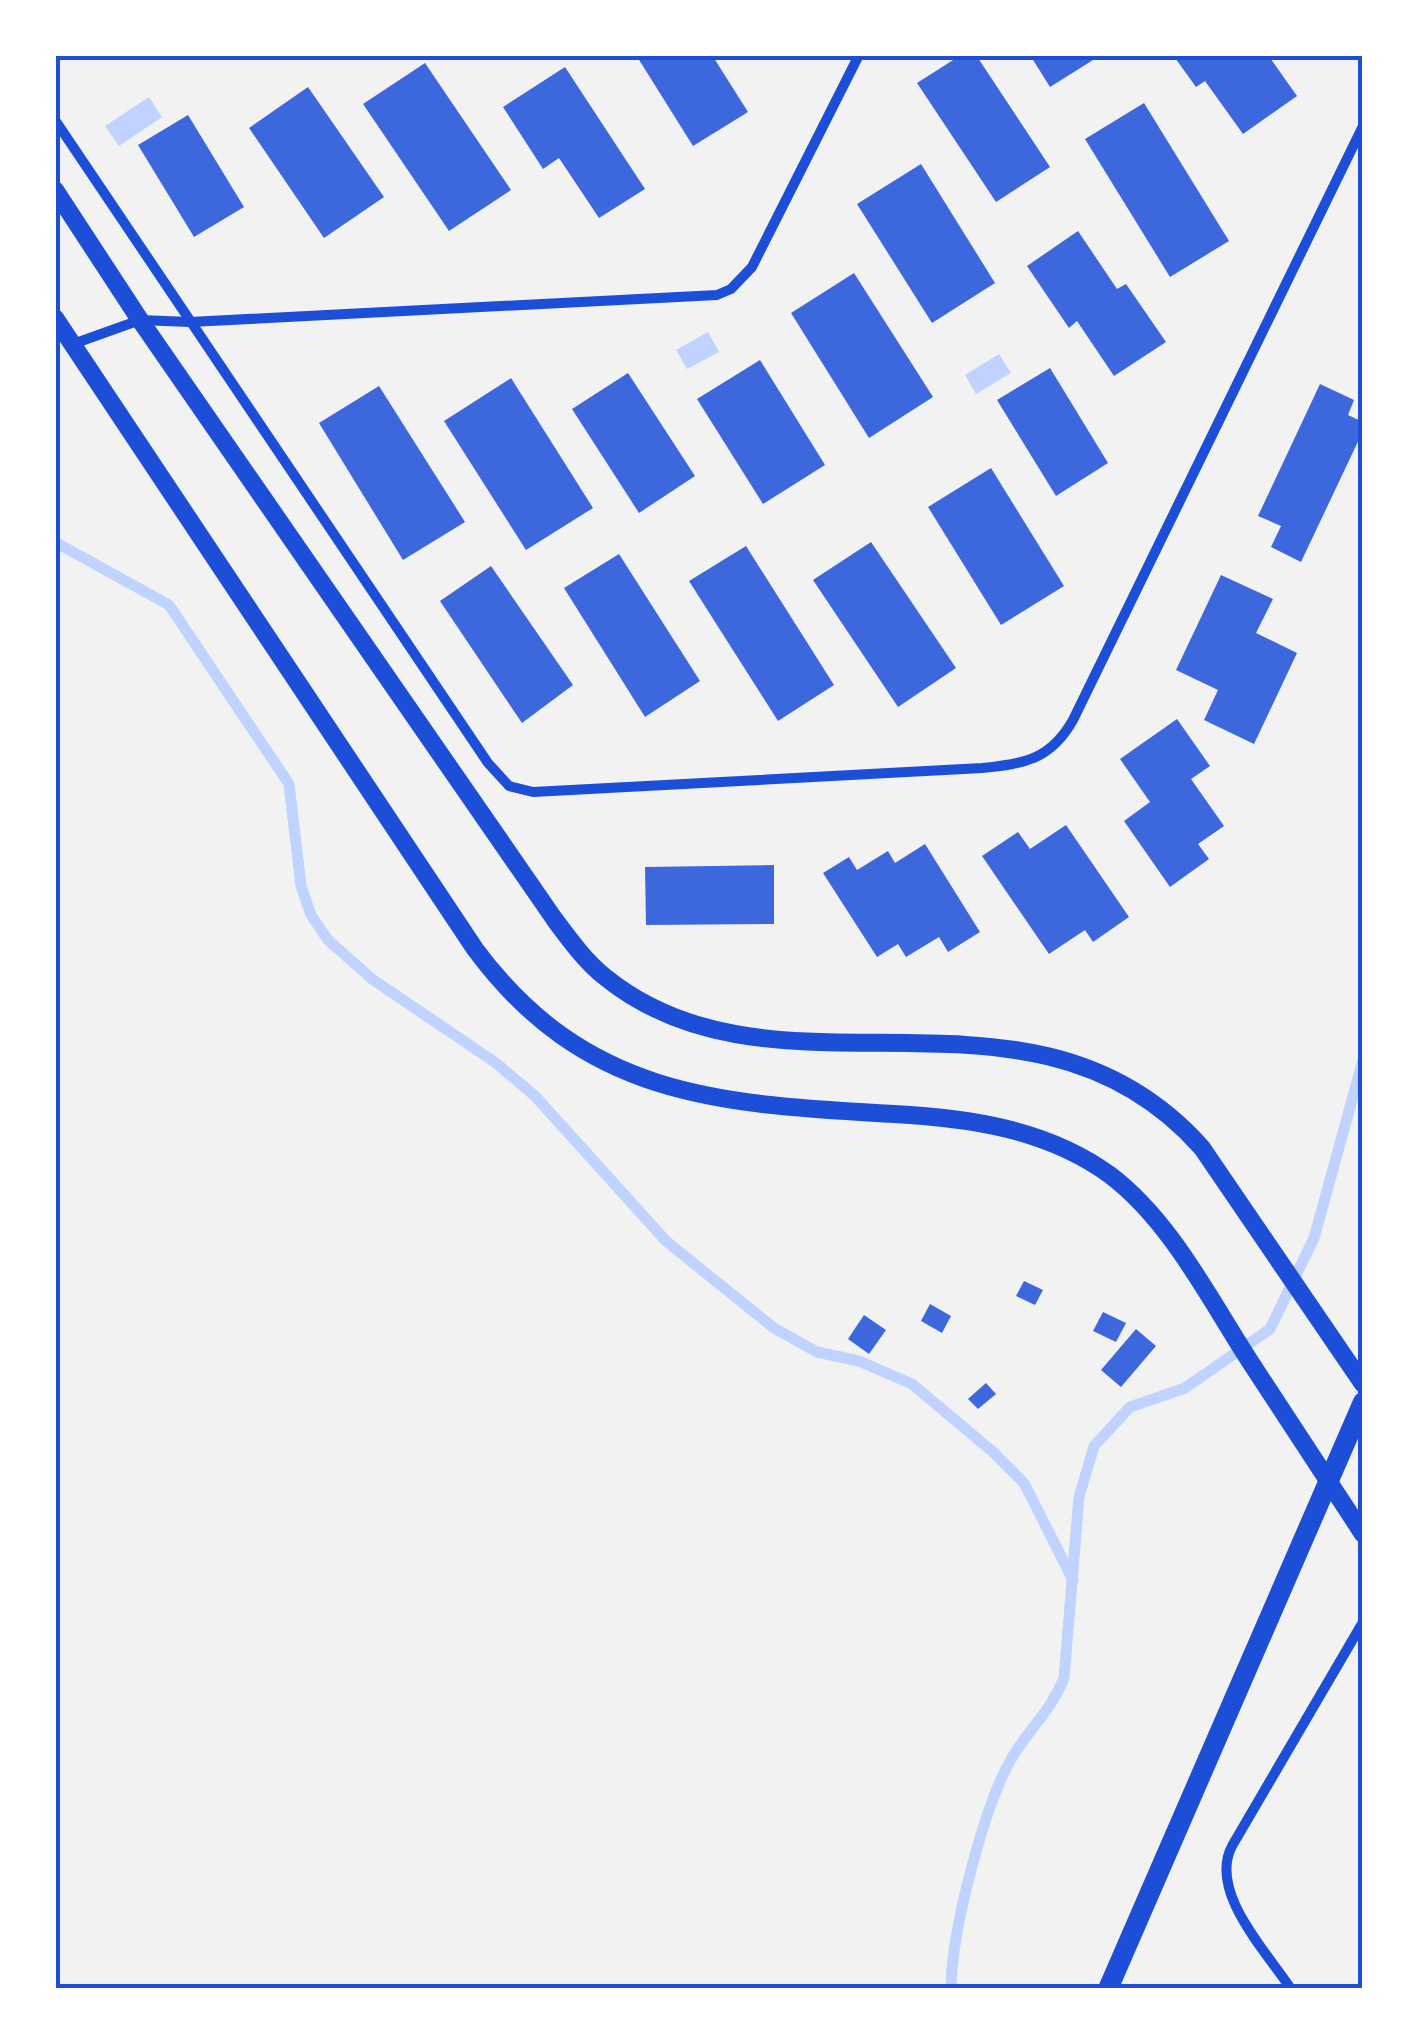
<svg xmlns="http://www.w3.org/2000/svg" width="1418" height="2044" viewBox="0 0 1418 2044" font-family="Lato,sans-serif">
<rect width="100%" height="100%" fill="#f2f2f2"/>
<g fill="#bfd3fe">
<polygon points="149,97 162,117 119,146 105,126"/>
<polygon points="708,332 719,352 687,369 676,350"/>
<polygon points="999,354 1011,373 976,394 965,375"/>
</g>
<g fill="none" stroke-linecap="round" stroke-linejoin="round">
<g stroke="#bfd3fe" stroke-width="11">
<polyline points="55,542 169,605 289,784 301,886 311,915 328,940 372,979 496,1063 535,1096 666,1241 774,1328 817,1352 859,1361 912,1384 993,1452 1024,1483 1073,1580"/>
<path d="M 951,1989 C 951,1933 984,1804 1013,1756 C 1030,1728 1052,1709 1064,1678 L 1079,1497 L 1094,1446 L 1130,1407 L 1185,1388 L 1270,1329 L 1314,1238 L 1363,1060"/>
</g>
</g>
<g fill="#3d67dc">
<polygon points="636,55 712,55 748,112 693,146"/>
<polygon points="961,55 976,55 1050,167 996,202 917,83"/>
<polygon points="1030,55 1101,55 1050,87"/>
<polygon points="1173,55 1268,55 1297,96 1243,134 1205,81 1196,87"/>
<polygon points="425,63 511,190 449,231 363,104"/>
<polygon points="565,67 645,189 599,218 559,158 543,169 503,107"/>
<polygon points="308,87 384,197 324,238 249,128"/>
<polygon points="1144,103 1229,241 1170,277 1085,139"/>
<polygon points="188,115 244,207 194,237 138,145"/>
<polygon points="921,164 995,283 932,323 857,204"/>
<polygon points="1078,231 1117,289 1126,284 1166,342 1114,376 1077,321 1069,328 1027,266"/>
<polygon points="854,273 933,397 869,438 791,313"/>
<polygon points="760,360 825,465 763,504 697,399"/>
<polygon points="1050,368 1108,463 1056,496 997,400"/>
<polygon points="628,373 695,476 639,513 572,409"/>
<polygon points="511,378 593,508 526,550 444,421"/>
<polygon points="1320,384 1354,400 1348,415 1363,422 1363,431 1301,562 1271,547 1281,526 1258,516"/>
<polygon points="379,386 465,522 403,560 319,423"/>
<polygon points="991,468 1064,586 1001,625 928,507"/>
<polygon points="871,542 956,668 898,707 813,580"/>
<polygon points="746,546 834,685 778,721 689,581"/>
<polygon points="619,554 700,681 645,717 564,588"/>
<polygon points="491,566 573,685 522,723 440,601"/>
<polygon points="1221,575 1273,599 1256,633 1297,653 1254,744 1204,720 1218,690 1176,670"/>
<polygon points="1177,719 1210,766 1191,779 1224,826 1198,844 1209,859 1170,887 1124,821 1150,802 1120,759"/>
<polygon points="1066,825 1129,917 1093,942 1085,930 1049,954 982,856 1018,832 1030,849"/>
<polygon points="925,844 980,932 948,952 939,937 906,957 898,944 877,957 823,873 849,857 857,870 888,851 895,863"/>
<polygon points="774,865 774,924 646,925 645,867"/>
<polygon points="1024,1281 1043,1290 1035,1305 1016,1296"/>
<polygon points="930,1304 951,1316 942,1333 921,1321"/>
<polygon points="1103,1312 1126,1323 1116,1342 1093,1331"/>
<polygon points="864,1315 886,1330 869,1354 848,1339"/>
<polygon points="1136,1329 1156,1346 1121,1387 1101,1370"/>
<polygon points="986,1383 996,1394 978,1409 968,1399"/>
</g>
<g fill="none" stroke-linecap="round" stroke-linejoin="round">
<g stroke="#1d4ed8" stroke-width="10">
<path d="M 55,120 L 488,763 L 509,786 L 533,792 L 982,768 C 1025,764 1051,759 1073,720 L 1363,126"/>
<polyline points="73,344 140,320 190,322 717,295 731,289 752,267 859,55"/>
<path d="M 1291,1989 C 1267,1952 1208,1892 1232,1846 L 1363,1622"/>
</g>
<g stroke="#1d4ed8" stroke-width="18">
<path d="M 55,190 L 140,320 L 555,920 C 570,940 585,961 605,977 C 779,1118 1031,955 1202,1148 L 1363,1384"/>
<path d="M 55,318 L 475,949 C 586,1099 722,1104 894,1114 C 969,1118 1047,1129 1110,1175 C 1171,1221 1210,1300 1251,1363 C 1288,1420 1326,1477 1363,1534"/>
</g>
<polyline stroke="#1d4ed8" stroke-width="20" points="1108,1989 1363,1402"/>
</g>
<rect width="1418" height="2044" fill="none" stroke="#ffffff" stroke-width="115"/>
<rect x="58" y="58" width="1302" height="1928" fill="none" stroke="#1d4ed8" stroke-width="4"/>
</svg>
